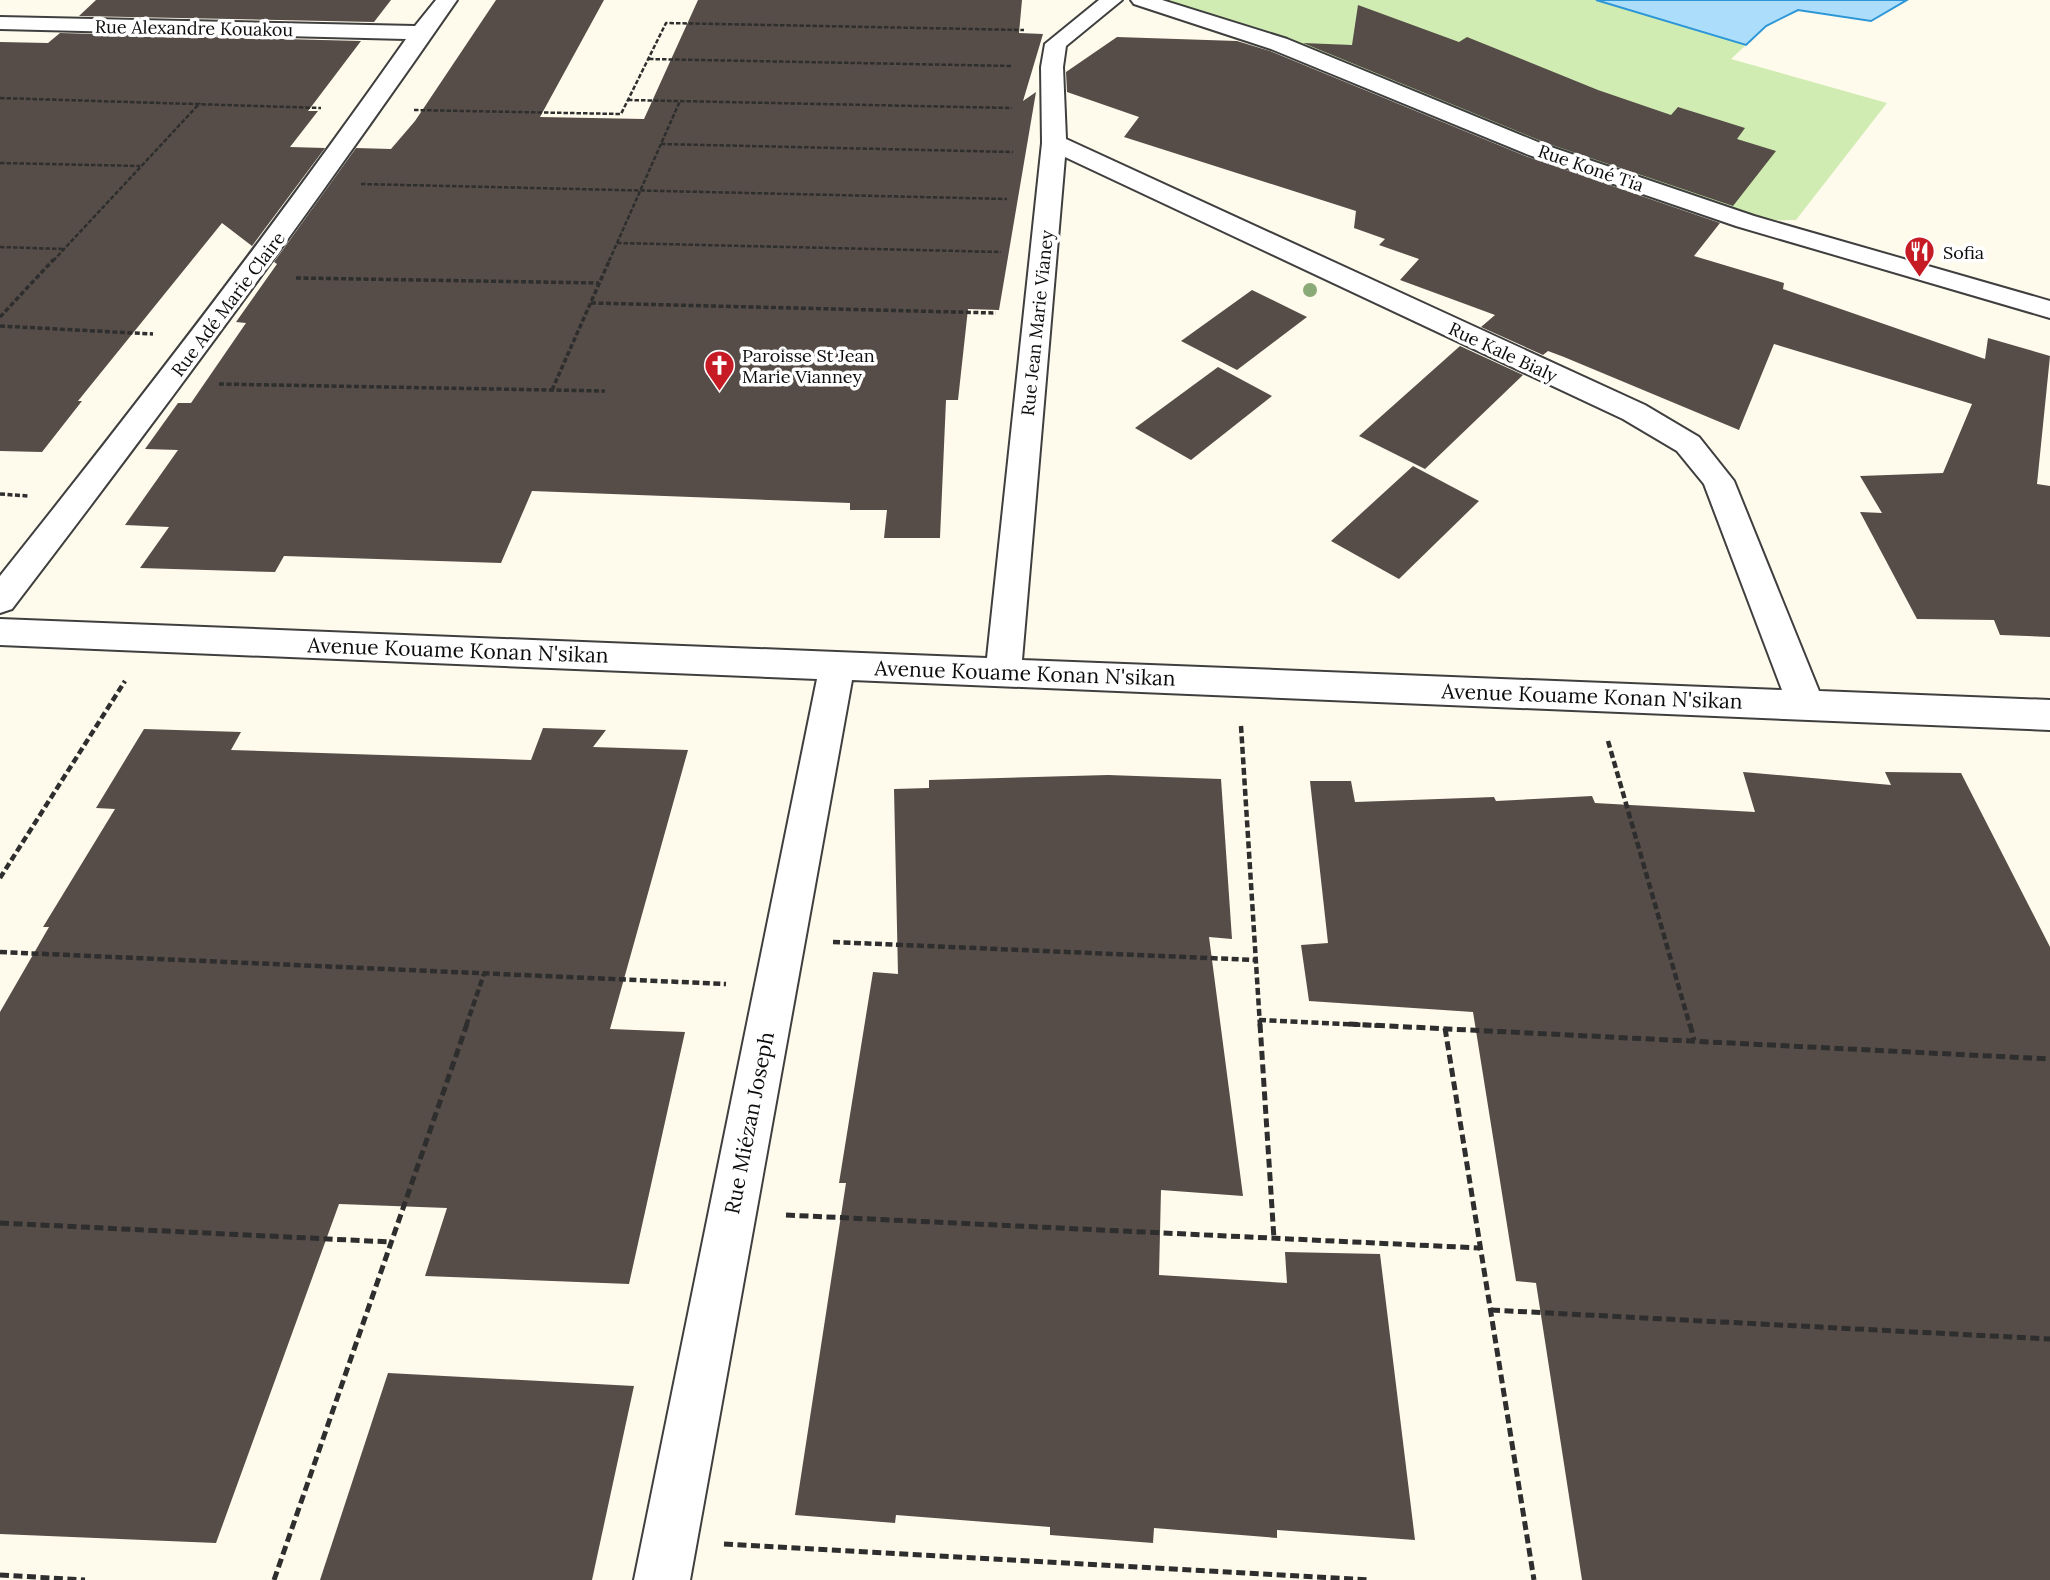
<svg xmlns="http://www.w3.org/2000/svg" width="2050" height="1580" viewBox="0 0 2050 1580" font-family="Lora,serif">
<rect width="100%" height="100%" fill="#fffbec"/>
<polygon fill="#d1ecb2" points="1141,0 1596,0 1746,45 1731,59 1887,103 1796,220 1745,221"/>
<polygon fill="#acdefb" stroke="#2d96d7" stroke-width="2" points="1596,0 1907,0 1871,21 1798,10 1766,26 1746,45"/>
<g fill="#564d48">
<polygon points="96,0 391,0 374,22 79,16"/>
<polygon points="496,0 604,0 540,117 644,119 698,0 1022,0 1019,33 1043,34 1023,101 1036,92 999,310 968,309 958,400 946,400 940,538 884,538 887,510 850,510 850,503 532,491 501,563 284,556 275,572 140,568 169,527 125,525 178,450 145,449 178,403 191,403 246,323 236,322 277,264 274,262 356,148 391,149 415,121"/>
<polygon points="1358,5 1459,42 1467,37 1598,90 1671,115 1678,107 1745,128 1737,139 1776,151 1733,206 1546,143 1303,43 1352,45"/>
<polygon points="60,33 361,41 308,111 318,111 290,147 325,148 252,246 222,223 78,401 82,401 42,452 0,451 0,42 48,43"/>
<polygon points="1117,37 1237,41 1270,51 1528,157 1720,223 1694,256 1784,283 1783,289 1985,359 1988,338 2050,356 2037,484 2050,486 2050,637 2000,635 1994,620 1917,619 1860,512 1882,513 1860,476 1943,473 1972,404 1774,344 1739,430 1564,357 1548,351 1543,355 1481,327 1495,315 1400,280 1419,259 1379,245 1385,239 1354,228 1356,211 1124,137 1139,117 1067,92 1066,72"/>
<polygon points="1252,290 1307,317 1237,370 1181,341"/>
<polygon points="1460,346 1523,375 1425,469 1359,436"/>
<polygon points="1218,367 1272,396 1191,460 1135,428"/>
<polygon points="1413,466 1479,501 1399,579 1331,541"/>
<polygon points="543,728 606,730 593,747 688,750 610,1029 685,1032 629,1284 425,1276 447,1208 339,1204 216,1543 0,1534 0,1012 49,927 43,927 115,809 96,808 144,729 241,732 231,750 531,760"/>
<polygon points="1743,772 1891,785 1885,772 1961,773 2050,947 2050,1580 1582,1580 1536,1283 1516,1281 1473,1012 1309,1001 1301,945 1328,943 1310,781 1351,781 1355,802 1494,797 1496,801 1592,796 1595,803 1755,812"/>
<polygon points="1108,775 1221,779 1232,939 1209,937 1243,1196 1161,1190 1159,1275 1287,1283 1285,1252 1380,1254 1415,1540 1277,1530 1277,1538 1154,1528 1153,1543 1050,1535 1050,1527 896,1515 895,1523 795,1515 846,1183 839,1183 873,972 898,974 894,789 929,788 929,780"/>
<polygon points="388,1373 634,1386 592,1580 320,1580"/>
</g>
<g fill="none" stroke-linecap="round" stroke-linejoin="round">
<defs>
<g id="minor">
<path d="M 436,0 L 457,0 C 314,207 165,409 12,609 L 0,613 L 0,576 C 140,400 277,223 406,39 L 0,29 L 0,17 L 415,26 Z"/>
<path d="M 1099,0 L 1122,0 L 1066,46 L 1063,67 L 1066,139 L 1645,405 L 1699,437 L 1734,481 L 1819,691 L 2050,700 L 2050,730 L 852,680 L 690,1580 L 634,1580 L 817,679 L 0,645 L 0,619 L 987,658 L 1042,143 L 1041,67 L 1045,44 ZM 1065,157 L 1623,419 L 1677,451 L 1704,484 L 1782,690 L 1022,660 Z"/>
<polygon points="1131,0 1162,0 1287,39 1545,145 1754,216 2050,301 2050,318 1736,226 1529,155 1271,49 1134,4"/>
</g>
</defs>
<use href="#minor" stroke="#3f3f3f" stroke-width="4"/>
<g stroke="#2e2e2e" stroke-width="2.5" stroke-dasharray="4.5 2" stroke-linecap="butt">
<polyline points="649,59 1012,66"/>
<polyline points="0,98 321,108"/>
<polyline points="628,100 1012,108"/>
<polyline points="414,110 621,114 666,23 1024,30"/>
<polyline points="661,144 1013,152"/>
<polyline points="0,163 140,166"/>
<polyline points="361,184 1007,199"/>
<polyline points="617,243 1001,252"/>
<polyline points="0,247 63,249"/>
<polyline points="53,261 200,103"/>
<polyline points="609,261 680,101"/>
</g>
<g stroke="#2e2e2e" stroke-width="3.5" stroke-dasharray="5 2.5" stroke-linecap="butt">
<polyline points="296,278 599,283"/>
<polyline points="591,303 996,313"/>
<polyline points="0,317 54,259"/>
<polyline points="0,326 153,334"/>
<polyline points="219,384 605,391"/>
<polyline points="552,390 610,259"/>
<polyline points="0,494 28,496"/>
</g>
<g stroke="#2e2e2e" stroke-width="4.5" stroke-dasharray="7 3.5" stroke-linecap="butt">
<polyline points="1241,726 1260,1026"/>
<polyline points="1608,741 1690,1026"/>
<polyline points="0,878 125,681"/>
<polyline points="833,942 1255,960"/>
<polyline points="0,952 726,984"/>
<polyline points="1259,1020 1384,1026"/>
<polyline points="466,1026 484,974"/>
</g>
<g stroke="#2e2e2e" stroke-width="5" stroke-dasharray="9 4.5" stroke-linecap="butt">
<polyline points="1260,1024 1274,1239"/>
<polyline points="1349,1024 2050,1059"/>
<polyline points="1690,1024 1694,1040"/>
<polyline points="1445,1028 1534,1580"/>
<polyline points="786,1215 1480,1248"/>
<polyline points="0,1223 391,1242"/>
<polyline points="1491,1310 2050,1339"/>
<polyline points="724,1544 1370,1580"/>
<polyline points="0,1575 85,1580"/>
<polyline points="274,1580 467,1024"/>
</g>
<use href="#minor" fill="#fff" fill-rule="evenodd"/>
</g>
<circle fill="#8aaa77" cx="1310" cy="290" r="7"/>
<defs>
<symbol id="restaurant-pin" viewBox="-11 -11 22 30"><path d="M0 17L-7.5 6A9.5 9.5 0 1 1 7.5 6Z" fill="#c61a25" stroke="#fff"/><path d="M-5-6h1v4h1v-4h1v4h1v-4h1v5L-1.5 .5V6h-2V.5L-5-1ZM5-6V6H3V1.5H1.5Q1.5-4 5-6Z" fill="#fff"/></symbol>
<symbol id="church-pin" viewBox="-11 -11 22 30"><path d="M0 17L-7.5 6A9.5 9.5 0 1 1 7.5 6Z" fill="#c61a25" stroke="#fff"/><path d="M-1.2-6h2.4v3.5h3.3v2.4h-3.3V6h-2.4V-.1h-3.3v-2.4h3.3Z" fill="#fff"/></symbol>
</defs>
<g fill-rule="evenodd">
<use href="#restaurant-pin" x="1902" y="234" width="35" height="47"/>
<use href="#church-pin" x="702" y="348" width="35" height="47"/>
</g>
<g text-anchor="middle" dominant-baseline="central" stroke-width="7" stroke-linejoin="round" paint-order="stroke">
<g font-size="18" fill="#0c0c0c" stroke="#fff">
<text transform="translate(194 28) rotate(1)">Rue Alexandre Kouakou</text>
<text transform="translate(1591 168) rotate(19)">Rue Koné Tia</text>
<text transform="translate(228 304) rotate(-53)">Rue Adé Marie Claire</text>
<text transform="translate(1037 323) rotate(-84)">Rue Jean Marie Vianey</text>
<text transform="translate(1503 352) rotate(25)">Rue Kale Bialy</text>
</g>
<g font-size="18" fill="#0c0c0c" stroke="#fff" text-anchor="start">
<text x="1943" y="252">Sofia</text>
<text x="742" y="355">Paroisse St Jean<tspan x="742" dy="21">Marie Vianney</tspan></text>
</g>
<g font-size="21" fill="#0c0c0c" stroke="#fff">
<text transform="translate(458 650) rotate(2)">Avenue Kouame Konan N'sikan</text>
<text transform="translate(1025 673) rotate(2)">Avenue Kouame Konan N'sikan</text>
<text transform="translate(1592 696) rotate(2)">Avenue Kouame Konan N'sikan</text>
<text transform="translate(749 1123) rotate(-79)">Rue Miézan Joseph</text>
</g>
</g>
</svg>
